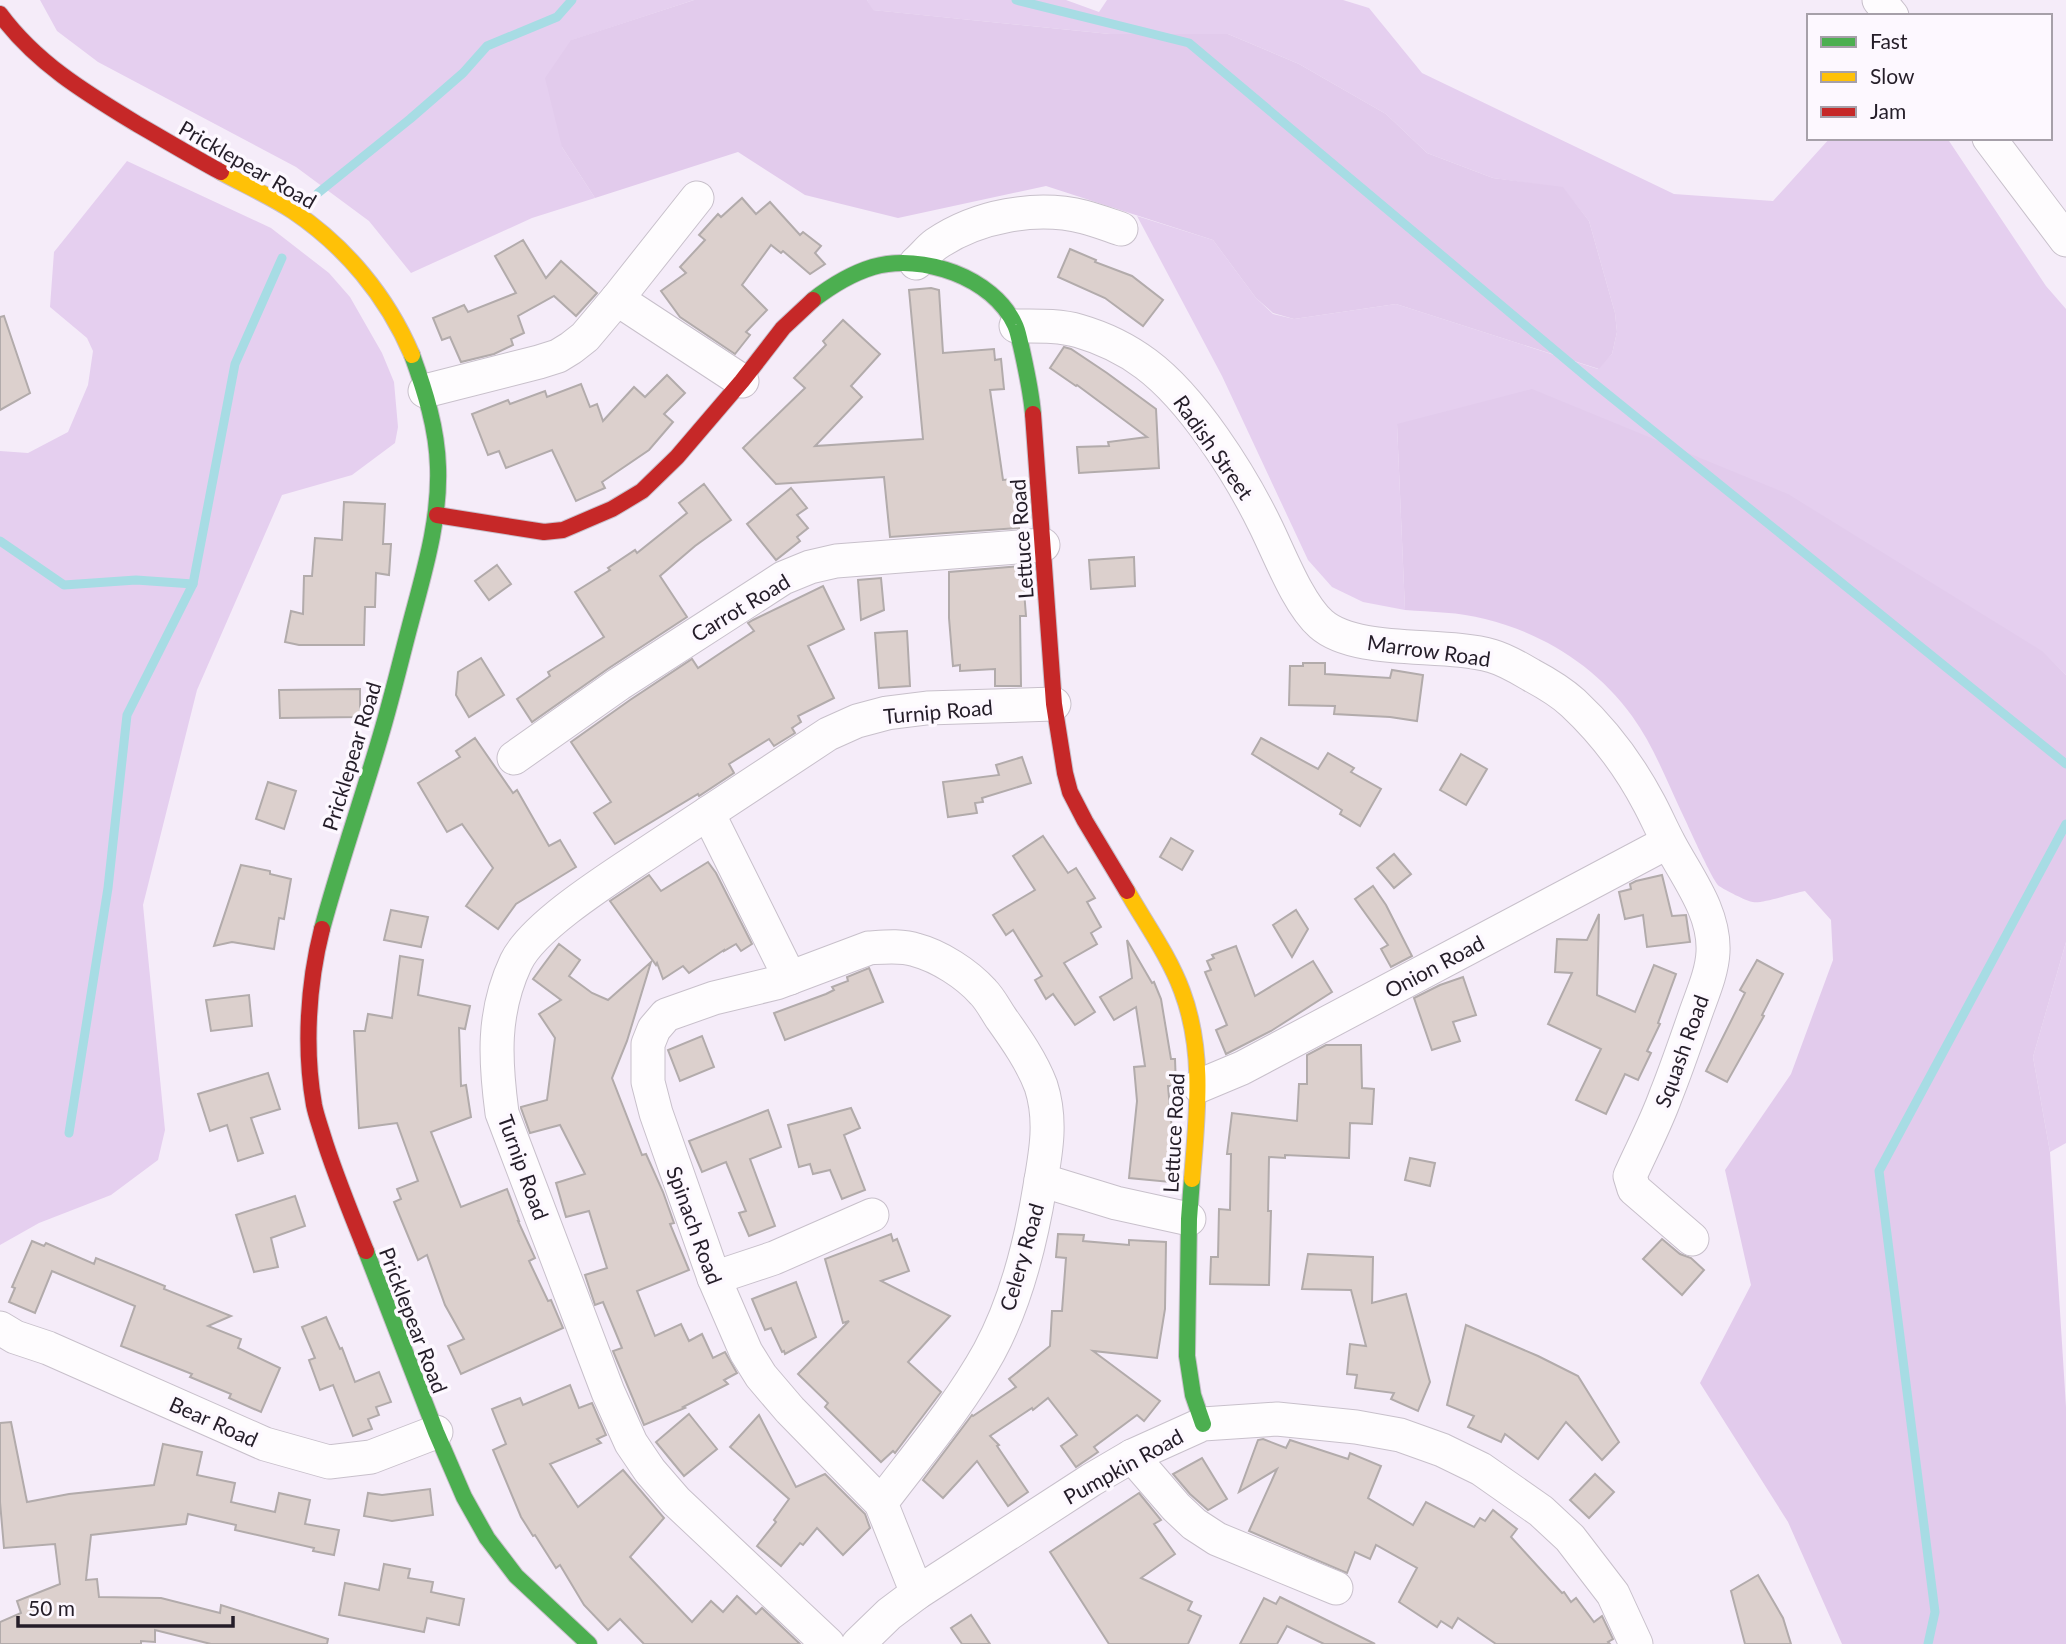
<svg xmlns="http://www.w3.org/2000/svg" width="2066" height="1644" viewBox="0 0 2066 1644" font-family="Lato,sans-serif">
<rect width="100%" height="100%" fill="#f5ecf9"/>
<g fill="#e5cfef">
<polygon points="40,0 694,0 572,40 562,147 595,198 532,218 411,273 369,221 296,167 98,62 57,31"/>
<polygon points="867,0 1066,0 1099,12 1107,0 1343,0 1369,8 1422,73 1674,194 1773,201 1830,138 1947,138 2046,286 2066,309 2066,675 2041,651 1397,424 1405,610 1363,602 1332,587 1308,560 1222,376 1137,216 1213,240 1256,298 1273,314 1294,319 1396,304 1598,369 1612,354 1617,332 1615,313 1589,221 1563,188 1493,178 1427,153 1386,114 1299,64 1228,34 1110,34 872,10"/>
<polygon points="127,161 271,228 329,273 350,297 382,353 394,382 398,427 395,443 352,475 282,495 197,690 143,905 165,1130 158,1160 111,1195 39,1223 0,1245 0,451 28,453 68,432 88,385 93,351 87,338 50,307 54,252"/>
<polygon points="2066,942 2066,1143 2050,1152 2033,1057"/>
</g>
<g fill="#e2cbec">
<polygon points="694,0 867,0 873,10 1110,34 1228,34 1299,64 1386,114 1427,153 1493,178 1563,187 1589,221 1615,313 1617,332 1612,354 1599,369 1396,304 1294,319 1273,313 1256,298 1213,240 1046,186 898,218 805,195 738,152 595,198 562,147 545,78 571,40"/>
<path d="M 1532,389 L 1788,494 L 2042,651 L 2066,675 L 2066,942 L 2033,1057 L 2050,1152 L 2066,1407 L 2066,1644 L 1842,1644 L 1788,1522 L 1700,1383 L 1751,1285 L 1725,1170 L 1791,1074 L 1833,960 L 1831,920 L 1805,891 C 1794,893 1761,904 1753,902 C 1746,901 1725,890 1719,886 C 1712,880 1687,823 1681,811 C 1666,779 1653,745 1632,716 C 1597,667 1543,633 1485,619 C 1459,612 1432,612 1405,610 L 1397,424 Z"/>
</g>
<g fill="none" stroke-linecap="round" stroke-linejoin="round">
<g stroke="#a7dce4" stroke-width="9">
<polyline points="1016,0 1189,43 1595,384 2066,764"/>
<polyline points="318,193 410,119 463,73 487,46 557,17 572,0"/>
<polyline points="0,541 64,585 136,580 193,584"/>
<polyline points="69,1133 108,888 127,715 193,584 235,364 282,258"/>
<polyline points="1928,1644 1935,1612 1879,1171 2066,824"/>
</g>
</g>
<g fill="#dcd0cd" stroke="#b2abab" stroke-width="2">
<polygon points="742,198 756,214 770,202 800,235 803,232 821,246 815,253 825,264 810,274 783,251 781,253 771,245 742,285 767,310 746,332 750,335 735,354 680,317 661,291 686,273 680,267 705,240 699,235 718,214 721,217"/>
<polygon points="523,240 546,278 561,261 597,293 576,316 554,296 518,316 524,333 511,339 513,345 494,354 461,362 450,337 442,340 433,318 464,305 468,312 516,293 495,256"/>
<polygon points="1070,249 1096,260 1095,262 1132,276 1163,300 1143,326 1105,298 1058,277"/>
<polygon points="931,288 939,290 943,353 994,349 995,360 1001,359 1004,389 990,390 1003,480 1014,479 1019,528 890,537 884,477 776,484 743,448 805,388 794,378 826,345 823,341 843,320 880,354 851,386 862,397 815,446 923,439 909,290"/>
<polygon points="4,316 30,393 0,410 0,317"/>
<polygon points="1064,347 1071,349 1107,373 1156,409 1159,468 1079,473 1077,447 1109,446 1108,442 1147,437 1077,385 1076,386 1050,368"/>
<polygon points="667,375 685,393 664,414 673,422 649,450 602,482 605,488 576,501 552,450 506,468 499,451 488,455 472,414 508,400 510,404 545,391 547,397 581,384 590,407 597,404 603,421 634,387 645,397"/>
<polygon points="704,484 731,520 695,546 660,576 687,617 609,668 532,722 517,699 550,676 548,672 604,637 575,592 610,570 608,568 635,550 637,553 687,513 679,503"/>
<polygon points="791,488 807,508 797,515 808,528 797,537 800,541 776,560 747,524"/>
<polygon points="344,502 385,504 383,544 391,544 389,575 376,573 375,607 365,607 364,645 299,645 285,642 291,611 303,614 304,576 312,576 315,538 342,540"/>
<polygon points="1134,557 1135,586 1091,589 1089,560"/>
<polygon points="497,565 511,584 489,600 475,581"/>
<polygon points="1022,566 1026,616 1020,616 1021,686 995,686 995,669 960,671 960,665 953,666 949,618 949,572"/>
<polygon points="881,578 884,610 861,620 858,580"/>
<polygon points="823,586 844,629 808,646 834,698 798,716 801,722 792,728 795,733 774,746 769,739 729,764 734,773 699,796 698,794 615,844 594,813 611,802 571,742 630,700 692,659 698,668 725,650 754,631 748,623 753,620"/>
<polygon points="907,631 910,686 879,688 875,633"/>
<polygon points="481,658 504,695 469,717 456,695 458,672"/>
<polygon points="1303,663 1325,663 1325,674 1390,678 1392,670 1423,675 1417,721 1390,717 1334,714 1335,706 1289,705 1290,666 1303,666"/>
<polygon points="360,689 360,717 280,718 279,690"/>
<polygon points="475,738 513,793 517,790 549,846 560,840 576,867 516,904 498,929 466,906 493,868 462,824 447,832 418,783 460,757 456,751"/>
<polygon points="1261,738 1318,769 1328,753 1354,768 1351,772 1381,789 1360,826 1340,814 1342,810 1252,754"/>
<polygon points="1461,754 1487,769 1466,805 1440,790"/>
<polygon points="1022,757 1031,783 982,798 983,802 975,803 977,813 948,817 943,782 999,775 996,765"/>
<polygon points="268,782 296,791 284,829 256,819"/>
<polygon points="1043,836 1068,873 1076,868 1095,898 1087,902 1101,927 1091,933 1097,944 1064,963 1095,1012 1075,1025 1053,994 1046,999 1035,980 1042,976 1013,930 1006,935 993,915 1035,890 1013,856"/>
<polygon points="1171,838 1193,851 1182,870 1160,857"/>
<polygon points="1394,854 1411,874 1394,888 1377,868"/>
<polygon points="708,862 716,873 752,944 741,951 736,944 724,951 724,950 689,973 683,966 663,979 657,963 656,965 610,901 649,875 661,891"/>
<polygon points="241,865 270,871 270,874 291,879 284,919 279,918 274,949 232,942 214,946"/>
<polygon points="1662,875 1672,916 1686,915 1690,942 1647,947 1643,915 1625,919 1619,892 1631,889 1630,884 1636,881"/>
<polygon points="1373,886 1386,905 1412,956 1391,967 1381,949 1388,945 1355,899"/>
<polygon points="391,910 428,917 421,947 384,940"/>
<polygon points="1296,910 1308,929 1292,957 1273,925"/>
<polygon points="1599,914 1597,995 1635,1012 1654,965 1676,974 1658,1023 1660,1024 1647,1051 1651,1053 1638,1080 1625,1074 1606,1114 1576,1100 1601,1049 1548,1024 1572,973 1555,972 1557,939 1587,940"/>
<polygon points="1127,940 1152,983 1154,982 1161,999 1171,1059 1175,1059 1176,1086 1168,1086 1173,1142 1170,1182 1129,1178 1137,1101 1134,1067 1145,1066 1136,1007 1114,1020 1100,997 1132,978"/>
<polygon points="559,944 580,960 569,976 592,993 608,1000 651,962 627,1041 612,1078 642,1155 646,1154 663,1192 674,1223 670,1224 689,1270 637,1291 655,1336 681,1324 689,1341 702,1334 713,1358 725,1352 737,1373 724,1380 728,1384 683,1407 685,1408 644,1425 613,1351 622,1348 603,1302 595,1305 585,1275 607,1268 589,1211 566,1217 556,1183 585,1174 560,1125 530,1133 521,1108 521,1107 547,1100 555,1038 539,1014 561,1000 533,979"/>
<polygon points="1236,946 1255,996 1313,961 1332,992 1271,1031 1226,1054 1216,1030 1227,1025 1205,972 1211,970 1207,961 1214,958 1212,955"/>
<polygon points="400,956 423,960 418,995 470,1006 465,1029 459,1028 461,1086 466,1085 471,1117 431,1132 461,1207 507,1189 519,1221 518,1221 535,1258 529,1261 548,1301 551,1300 563,1328 461,1374 448,1346 464,1339 445,1305 427,1255 418,1260 394,1202 401,1199 397,1189 418,1181 397,1123 359,1128 354,1031 365,1031 368,1014 392,1018"/>
<polygon points="1757,960 1783,974 1762,1015 1764,1016 1727,1082 1706,1071 1745,993 1740,990"/>
<polygon points="869,968 883,1002 785,1040 774,1013 826,994 834,990 832,987 848,981 847,977"/>
<polygon points="1463,977 1476,1015 1453,1022 1460,1041 1432,1050 1414,998 1440,985"/>
<polygon points="249,995 252,1026 211,1031 206,1000"/>
<polygon points="702,1036 714,1067 680,1081 668,1050"/>
<polygon points="1326,1045 1361,1045 1362,1088 1374,1089 1372,1124 1350,1123 1349,1158 1285,1155 1285,1158 1269,1157 1268,1211 1271,1211 1269,1285 1210,1284 1211,1257 1218,1257 1219,1209 1230,1210 1231,1154 1227,1154 1232,1113 1297,1121 1299,1084 1307,1084 1307,1055"/>
<polygon points="268,1073 280,1109 251,1118 263,1153 238,1161 227,1125 210,1131 198,1094"/>
<polygon points="851,1108 860,1128 844,1135 865,1190 842,1199 830,1170 813,1174 810,1164 799,1167 788,1125"/>
<polygon points="768,1110 781,1147 750,1159 775,1226 749,1236 739,1213 746,1211 726,1162 702,1172 689,1141"/>
<polygon points="1410,1158 1435,1163 1430,1186 1405,1180"/>
<polygon points="295,1196 305,1226 271,1238 278,1267 254,1272 236,1215"/>
<polygon points="891,1234 893,1241 897,1239 909,1271 881,1281 950,1316 908,1362 941,1392 895,1453 893,1451 881,1462 825,1407 828,1403 798,1374 849,1321 843,1323 825,1259"/>
<polygon points="1058,1234 1084,1235 1083,1241 1129,1245 1129,1240 1166,1242 1165,1309 1157,1358 1093,1351 1160,1401 1144,1421 1137,1415 1094,1447 1098,1452 1076,1467 1061,1446 1077,1435 1048,1398 1033,1410 1032,1408 990,1436 999,1445 997,1446 1028,1492 1008,1506 977,1461 943,1498 923,1480 972,1415 973,1416 1016,1387 1009,1379 1050,1346 1052,1311 1062,1311 1066,1258 1056,1257"/>
<polygon points="1662,1239 1680,1254 1691,1258 1704,1270 1682,1295 1643,1259"/>
<polygon points="32,1241 44,1246 46,1243 94,1264 96,1258 165,1286 164,1289 231,1316 208,1326 241,1339 238,1348 280,1368 261,1412 229,1398 231,1394 190,1377 192,1374 121,1346 135,1306 52,1271 35,1313 9,1302 15,1288 12,1287"/>
<polygon points="1308,1254 1373,1257 1372,1303 1406,1294 1430,1382 1418,1411 1391,1399 1394,1393 1355,1388 1357,1375 1347,1374 1350,1344 1366,1346 1351,1290 1302,1289"/>
<polygon points="796,1282 816,1337 785,1354 784,1351 782,1352 771,1328 765,1330 752,1299"/>
<polygon points="326,1317 340,1349 342,1348 355,1382 379,1372 391,1402 376,1407 379,1415 368,1419 372,1429 353,1436 333,1385 320,1390 309,1360 315,1358 302,1327"/>
<polygon points="1466,1325 1538,1356 1578,1376 1619,1442 1602,1460 1566,1422 1538,1459 1505,1434 1501,1442 1468,1427 1474,1416 1447,1405"/>
<polygon points="570,1385 579,1408 592,1403 606,1435 597,1439 601,1443 550,1464 578,1507 623,1470 664,1518 630,1557 692,1622 711,1601 723,1612 737,1596 756,1614 762,1608 800,1644 644,1644 620,1619 608,1630 584,1605 560,1565 556,1568 535,1535 533,1536 521,1517 493,1450 506,1444 492,1409 520,1398 523,1405"/>
<polygon points="689,1414 717,1449 684,1476 656,1442"/>
<polygon points="759,1415 796,1487 825,1474 865,1514 870,1528 843,1555 817,1528 803,1545 800,1543 781,1566 757,1546 776,1522 774,1520 789,1499 730,1447"/>
<polygon points="11,1422 27,1502 69,1494 154,1485 163,1444 202,1452 197,1475 235,1483 231,1502 275,1512 279,1493 310,1500 305,1524 339,1530 334,1555 313,1551 314,1548 235,1530 236,1525 188,1514 186,1524 91,1535 86,1580 97,1579 99,1597 161,1598 220,1613 221,1605 328,1639 327,1644 211,1644 155,1630 155,1642 141,1641 141,1644 0,1644 0,1622 21,1613 17,1601 60,1584 55,1544 4,1548 0,1502 0,1423"/>
<polygon points="1263,1439 1286,1448 1290,1440 1348,1459 1350,1453 1381,1466 1368,1498 1413,1525 1426,1502 1474,1527 1480,1518 1485,1521 1493,1510 1517,1529 1511,1537 1562,1593 1564,1592 1571,1602 1576,1598 1594,1622 1602,1616 1613,1639 1608,1642 1610,1644 1496,1644 1458,1618 1452,1628 1441,1621 1437,1627 1399,1602 1417,1568 1376,1545 1370,1559 1355,1552 1347,1573 1249,1531 1277,1469 1239,1492 1258,1440"/>
<polygon points="1202,1458 1227,1499 1208,1510 1190,1494 1173,1474"/>
<polygon points="1595,1474 1614,1492 1589,1518 1570,1500"/>
<polygon points="430,1489 433,1515 392,1521 364,1516 368,1493 382,1495"/>
<polygon points="1139,1493 1161,1520 1154,1524 1175,1554 1141,1578 1192,1602 1188,1610 1201,1616 1188,1644 1109,1644 1050,1552"/>
<polygon points="384,1564 410,1569 408,1578 433,1582 431,1592 464,1599 459,1625 427,1618 424,1632 339,1615 345,1583 379,1590"/>
<polygon points="1758,1575 1783,1618 1791,1644 1745,1644 1731,1591"/>
<polygon points="1280,1597 1375,1644 1324,1644 1287,1626 1277,1644 1240,1644 1264,1598 1276,1604"/>
<polygon points="971,1615 990,1644 962,1644 951,1628"/>
</g>
<g fill="none" stroke-linecap="round" stroke-linejoin="round">
<defs>
<g id="street">
<polyline points="1879,0 1892,16"/>
<polyline points="1989,138 2066,240"/>
<path d="M 916,263 C 923,257 929,249 936,244 C 977,216 1036,205 1084,217 C 1096,220 1109,225 1121,229"/>
<polyline points="617,299 742,381"/>
<path d="M 1016,326 C 1037,326 1059,325 1079,331 C 1103,338 1126,349 1146,364 C 1193,399 1240,474 1265,525 C 1279,553 1298,604 1321,624 C 1356,655 1444,642 1492,656 C 1506,660 1519,668 1531,675 C 1546,683 1561,692 1573,703 C 1603,731 1630,767 1649,803 C 1656,816 1662,830 1669,843 C 1687,877 1715,912 1713,952 C 1712,974 1701,997 1694,1018 C 1685,1044 1676,1070 1666,1095 C 1656,1123 1642,1149 1630,1176 L 1634,1189 L 1692,1239"/>
<polyline points="425,391 539,362 558,356 571,348 585,337 617,299 697,198"/>
<polyline points="514,758 619,684 783,578 810,567 836,561 1043,545"/>
<polyline points="708,813 790,978"/>
<polyline points="1199,1086 1242,1068 1668,842"/>
<polyline points="1041,1180 1116,1203 1189,1219"/>
<polyline points="714,1278 774,1258 872,1215"/>
<polyline points="0,1328 15,1337 48,1348 265,1444 329,1462 371,1457 436,1432"/>
<polyline points="1132,1456 1176,1507 1194,1524 1217,1539 1336,1588"/>
<path d="M 881,1503 C 918,1454 959,1406 989,1352 C 1016,1302 1031,1242 1040,1186 C 1046,1152 1052,1120 1041,1086 C 1032,1062 1016,1039 1001,1018 C 995,1009 990,999 983,992 C 967,974 939,956 916,950 C 902,945 884,947 869,948 L 776,983 L 714,998 L 666,1015 L 654,1029 L 648,1044 L 648,1082 L 656,1113 L 714,1278 L 746,1352 L 761,1376 L 790,1410 L 881,1503 L 917,1593"/>
<path d="M 828,1644 L 676,1501 L 650,1471 L 631,1443 L 608,1392 L 502,1113 C 495,1060 492,1013 516,962 C 534,924 618,873 655,848 C 712,810 770,772 828,734 L 857,721 L 887,713 L 927,708 L 1054,704"/>
<polyline points="858,1644 889,1614 917,1593 1091,1480 1132,1456 1203,1424 1277,1419 1356,1427 1400,1435 1442,1450 1481,1469 1541,1511 1570,1538 1613,1594 1636,1644"/>
</g>
<g id="fast">
<path d="M 813,300 C 831,286 850,274 873,267 C 922,253 993,277 1015,325 C 1018,331 1019,339 1021,346 C 1026,369 1031,390 1033,414"/>
<path d="M 322,929 C 340,862 363,797 382,731 C 392,697 400,663 409,629 C 423,575 440,523 438,467 C 437,428 425,391 412,355"/>
<polyline points="1192,1179 1189,1219 1187,1356 1193,1395 1203,1424"/>
<polyline points="366,1251 436,1432 464,1497 487,1538 516,1576 589,1644"/>
</g>
<g id="slow">
<path d="M 221,172 C 245,185 270,196 293,211 C 345,246 387,296 412,355"/>
<path d="M 1127,891 C 1146,924 1169,956 1182,991 C 1205,1052 1197,1116 1192,1179"/>
</g>
<g id="jam">
<path d="M 0,14 C 36,63 86,93 137,124 C 165,140 193,157 221,172"/>
<polyline points="1033,414 1054,704 1065,773 1070,792 1085,821 1127,891"/>
<polyline points="437,515 544,532 563,530 612,509 642,491 677,457 742,381 783,328 813,300"/>
<path d="M 322,929 C 308,984 304,1048 314,1105 C 316,1115 320,1126 323,1136 C 335,1175 351,1213 366,1251"/>
</g>
</defs>
<use href="#street" stroke="#c8c0cb" stroke-width="35"/>
<use href="#fast" stroke="#c8c0cb" stroke-width="18"/>
<use href="#slow" stroke="#c8c0cb" stroke-width="18"/>
<use href="#jam" stroke="#c8c0cb" stroke-width="18"/>
<use href="#street" stroke="#fefcfe" stroke-width="33"/>
<use href="#fast" stroke="#4caf50" stroke-width="16"/>
<use href="#slow" stroke="#ffc107" stroke-width="16"/>
<use href="#jam" stroke="#c62828" stroke-width="16"/>
</g>
<g text-anchor="middle" dominant-baseline="central" stroke-width="7" stroke-linejoin="round" paint-order="stroke">
<g font-size="21" fill="#241d28" stroke="#fdf8ff">
<text transform="translate(248 164) rotate(30)">Pricklepear Road</text>
<text transform="translate(1214 447) rotate(55)">Radish Street</text>
<text transform="translate(1021 539) rotate(-94)">Lettuce Road</text>
<text transform="translate(740 607) rotate(-31)">Carrot Road</text>
<text transform="translate(1429 650) rotate(8)">Marrow Road</text>
<text transform="translate(938 711) rotate(-5)">Turnip Road</text>
<text transform="translate(351 756) rotate(-73)">Pricklepear Road</text>
<text transform="translate(1434 966) rotate(-28)">Onion Road</text>
<text transform="translate(1681 1051) rotate(-70)">Squash Road</text>
<text transform="translate(1173 1133) rotate(-87)">Lettuce Road</text>
<text transform="translate(524 1167) rotate(70)">Turnip Road</text>
<text transform="translate(695 1225) rotate(70)">Spinach Road</text>
<text transform="translate(1021 1257) rotate(-74)">Celery Road</text>
<text transform="translate(414 1320) rotate(69)">Pricklepear Road</text>
<text transform="translate(214 1421) rotate(24)">Bear Road</text>
<text transform="translate(1123 1466) rotate(-29)">Pumpkin Road</text>
</g>
</g>
<rect x="1807" y="14" width="245" height="126" fill="#fdf8ff" stroke="#a6a0a9" stroke-width="2"/>
<rect x="1821" y="37" width="35" height="10" fill="#4caf50" stroke="#a6a0a9" stroke-width="2"/>
<text x="1870" y="49" font-size="21" fill="#241d28">Fast</text>
<rect x="1821" y="72" width="35" height="10" fill="#ffc107" stroke="#a6a0a9" stroke-width="2"/>
<text x="1870" y="84" font-size="21" fill="#241d28">Slow</text>
<rect x="1821" y="107" width="35" height="10" fill="#c62828" stroke="#a6a0a9" stroke-width="2"/>
<text x="1870" y="119" font-size="21" fill="#241d28">Jam</text>
<path d="M18 1616v10h215v-10" fill="none" stroke="#241d28" stroke-width="3.5"/>
<text x="28" y="1616" font-size="21" fill="#241d28" stroke="#fdf8ff" stroke-width="5" paint-order="stroke">50 m</text>
</svg>
